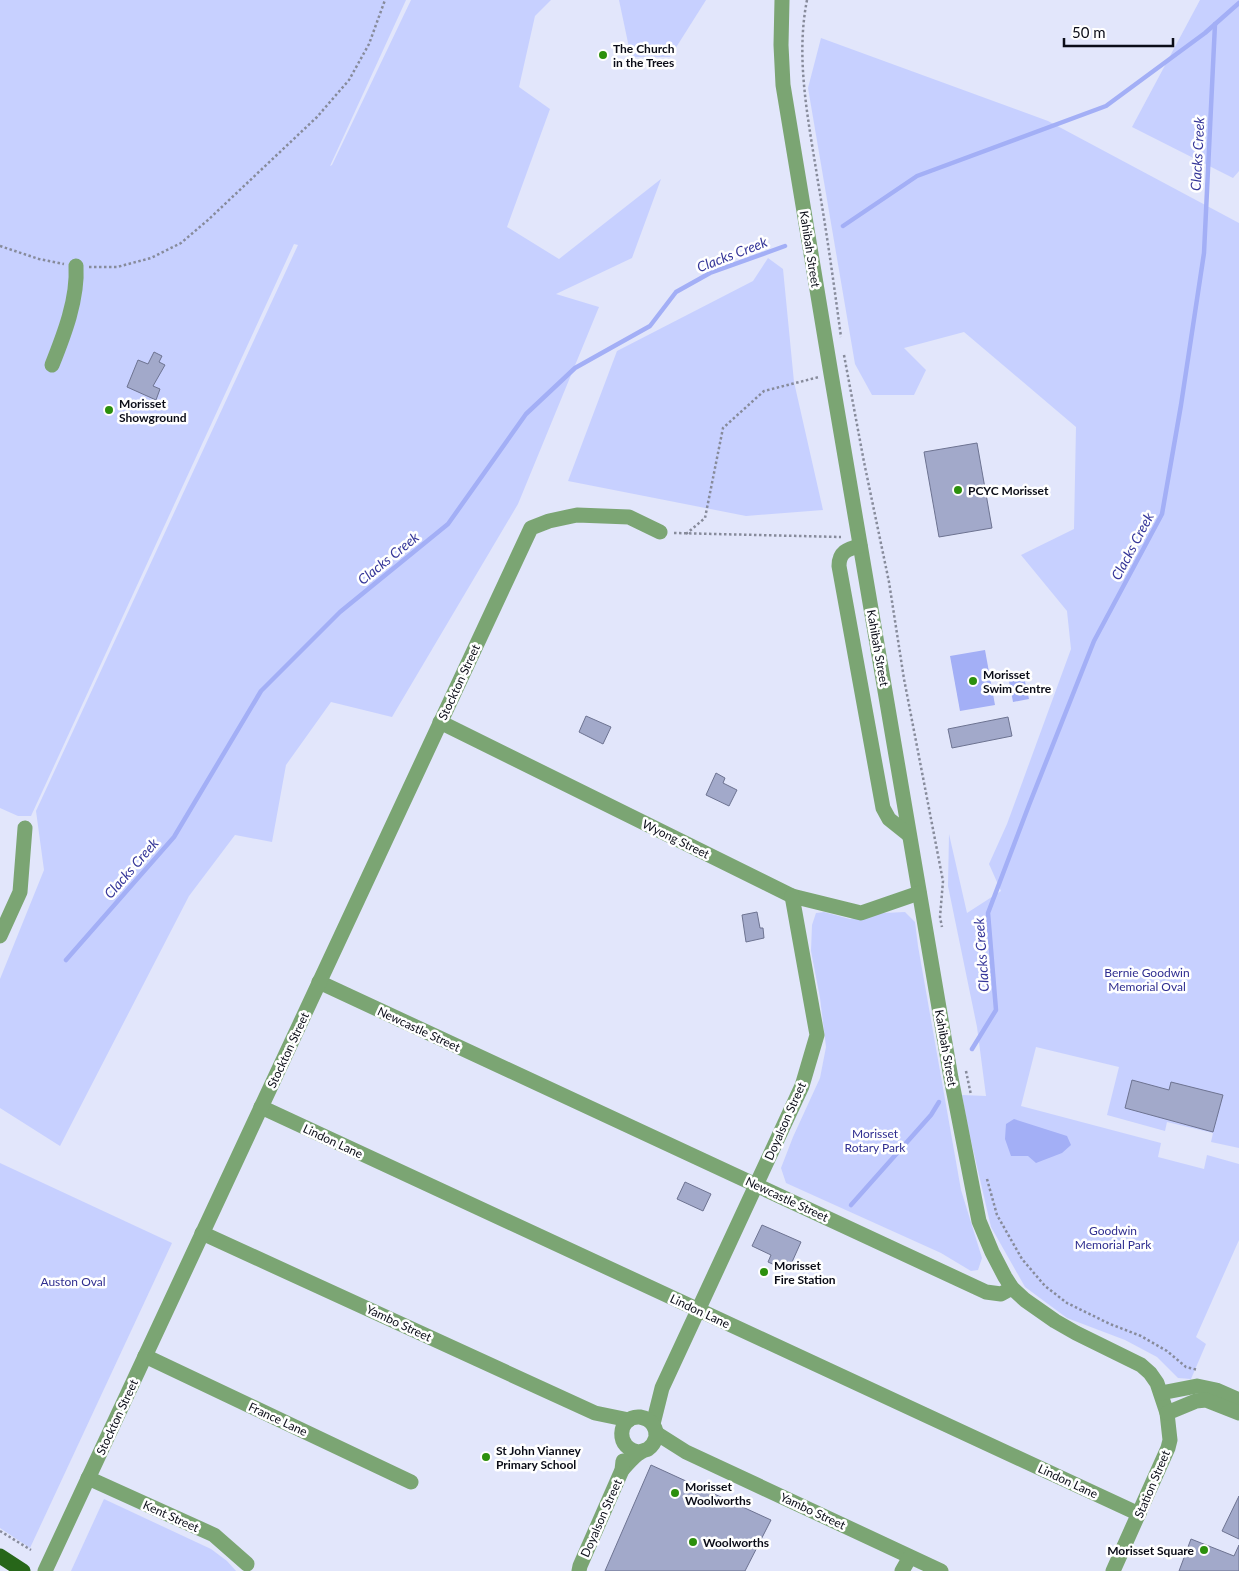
<svg xmlns="http://www.w3.org/2000/svg" width="1239" height="1571" viewBox="0 0 1239 1571" font-family="Lato,sans-serif">
<rect width="100%" height="100%" fill="#e2e6fb"/>
<g fill="#c7d0ff">
<polygon points="0,0 406,0 330,166 332,165 411,0 551,0 535,16 519,87 550,109 507,227 559,259 661,179 632,258 556,294 599,307 518,504 392,717 331,702 286,765 272,842 235,835 189,896 60,1146 0,1108 0,979 44,870 36,811 298,245 294,244 31,816 18,816 0,808"/>
<polygon points="619,0 706,0 670,57 631,57"/>
<polygon points="1200,0 1239,0 1239,171 1233,178 1132,127"/>
<polygon points="821,38 1048,121 1239,223 1239,1148 1211,1142 1213,1133 1167,1122 1165,1131 1107,1115 1119,1067 1036,1047 1021,1106 1161,1143 1158,1157 1204,1169 1207,1155 1239,1164 1239,1240 1196,1337 1206,1344 1191,1379 1178,1378 1157,1357 1125,1340 1067,1318 1025,1287 991,1227 968,1128 962,1095 986,1096 977,1027 948,886 949,834 967,913 1001,891 989,864 1007,824 1071,649 1067,611 1021,555 1074,529 1076,427 964,332 904,348 926,370 914,395 872,395 855,364 808,88"/>
<polygon points="768,258 783,269 794,382 823,510 746,516 568,481 617,351 753,281"/>
<polygon points="824,912 850,919 884,913 905,912 915,922 918,946 961,1190 982,1258 978,1270 971,1271 941,1253 786,1183 781,1168 793,1137 820,1078 826,1047 820,998 811,951 812,925 816,913"/>
<polygon points="0,1163 172,1243 30,1548 0,1528"/>
<polygon points="104,1499 211,1549 227,1561 236,1571 71,1571"/>
</g>
<g fill="#a3aff6">
<polygon points="985,650 995,705 960,711 950,656"/>
<polygon points="1023,673 1029,699 1013,702 1008,676"/>
<polygon points="1014,1119 1067,1136 1071,1145 1062,1153 1036,1163 1028,1156 1011,1156 1005,1139 1006,1124"/>
</g>
<g fill="none" stroke-linecap="round" stroke-linejoin="round">
<g stroke="#a3aff6" stroke-width="4.5">
<polyline points="843,226 917,176 1106,106 1205,33 1239,3"/>
<polyline points="66,960 174,837 261,691 340,612 448,524 526,414 575,368 650,326 676,292 710,273 785,246"/>
<polyline points="972,1049 996,1010 988,913 1029,805 1094,641 1162,514 1181,405 1204,253 1215,24"/>
<polyline points="851,1205 931,1115 939,1102"/>
</g>
</g>
<g fill="#a2a9ca" stroke="#6d7391">
<polygon points="154,352 162,356 159,362 165,365 153,386 160,389 156,400 127,387 138,360 148,364"/>
<polygon points="977,443 992,528 939,537 924,452"/>
<polygon points="586,716 611,727 603,744 579,732"/>
<polygon points="1008,717 1012,736 952,748 948,729"/>
<polygon points="716,773 725,778 723,783 737,790 729,806 706,795"/>
<polygon points="757,912 760,928 763,928 764,938 746,942 742,915"/>
<polygon points="1132,1080 1169,1090 1171,1082 1223,1095 1213,1132 1125,1108"/>
<polygon points="685,1182 711,1194 703,1211 677,1199"/>
<polygon points="762,1225 801,1242 788,1271 768,1262 771,1255 752,1246"/>
<polygon points="651,1465 771,1520 745,1571 605,1571"/>
<polygon points="1239,1496 1239,1539 1222,1531"/>
<polygon points="1191,1539 1234,1556 1239,1545 1239,1571 1179,1571"/>
</g>
<g fill="none" stroke-linecap="round" stroke-linejoin="round">
<g stroke="#878b9b" stroke-width="2.5" stroke-dasharray="2.5 2.5" stroke-linecap="butt">
<path d="M 807,0 C 795,60 809,123 818,182 C 827,234 834,285 841,337"/>
<polyline points="0,246 39,259 64,264"/>
<polyline points="89,267 117,267 151,258 181,243 208,220 317,117 349,80 369,44 385,0"/>
<polyline points="844,355 864,462 889,582 904,679 943,881 940,917 942,927"/>
<polyline points="674,533 841,537"/>
<polyline points="686,534 705,518 723,428 764,391 819,377"/>
<polyline points="966,1071 971,1095"/>
<polyline points="987,1179 997,1215 1022,1259 1045,1286 1067,1303 1110,1324 1141,1336 1167,1351 1186,1367 1198,1370"/>
<polyline points="0,1531 31,1550"/>
</g>
<g stroke="#7ba573" stroke-width="15">
<polyline points="782,0 781,45 783,85 831,374 951,1078 979,1221 992,1252 1005,1277 1012,1288 1025,1300 1055,1321 1076,1333 1141,1365 1150,1373 1157,1383 1167,1413 1170,1440 1168,1448 1113,1571"/>
<path d="M 52,365 C 64,335 78,299 76,266"/>
<path d="M 860,546 C 847,549 839,552 839,566 L 883,808 L 889,819 L 909,835"/>
<polyline points="440,722 792,896 861,913 919,893"/>
<polyline points="0,936 20,892 25,828"/>
<polyline points="319,982 986,1292 1001,1294 1012,1288"/>
<polyline points="261,1107 1139,1514"/>
<polyline points="202,1233 595,1413 629,1420"/>
<polyline points="145,1356 411,1482"/>
<polyline points="1161,1393 1197,1386 1216,1390 1239,1400"/>
<polyline points="1167,1413 1196,1401 1206,1400 1239,1413"/>
<polyline points="653,1424 662,1388 802,1086 817,1035 792,896"/>
<polyline points="656,1433 686,1452 941,1571"/>
<path d="M 622,1470 C 627,1465 634,1455 641,1452 C 644,1450 646,1450 648,1449 C 656,1443 659,1433 653,1425 C 650,1420 646,1418 640,1417 C 617,1415 614,1451 641,1452"/>
<polyline points="88,1478 214,1535 247,1564"/>
<polyline points="45,1571 531,528 549,521 577,515 629,517 660,532"/>
<polyline points="579,1571 580,1566 622,1470 623,1461"/>
<polyline points="902,1571 910,1557"/>
</g>
<polyline stroke="#276619" stroke-width="15" points="0,1556 23,1571"/>
</g>
<g fill="#2c900d" stroke="#fff" stroke-width="2">
<circle cx="603" cy="55" r="5"/>
<circle cx="109" cy="410" r="5"/>
<circle cx="958" cy="490" r="5"/>
<circle cx="973" cy="681" r="5"/>
<circle cx="764" cy="1272" r="5"/>
<circle cx="486" cy="1457" r="5"/>
<circle cx="675" cy="1493" r="5"/>
<circle cx="693" cy="1542" r="5"/>
<circle cx="1204" cy="1550" r="5"/>
</g>
<g text-anchor="middle" dominant-baseline="central" stroke-width="5" stroke-linejoin="round" paint-order="stroke">
<g font-size="12" font-weight="bold" fill="#0b0d18" stroke="#fff" text-anchor="start">
<text x="613" y="48">The Church<tspan x="613" dy="14">in the Trees</tspan></text>
<text x="119" y="403">Morisset<tspan x="119" dy="14">Showground</tspan></text>
<text x="968" y="490">PCYC Morisset</text>
<text x="983" y="674">Morisset<tspan x="983" dy="14">Swim Centre</tspan></text>
<text x="774" y="1265">Morisset<tspan x="774" dy="14">Fire Station</tspan></text>
<text x="496" y="1450">St John Vianney<tspan x="496" dy="14">Primary School</tspan></text>
<text x="685" y="1486">Morisset<tspan x="685" dy="14">Woolworths</tspan></text>
<text x="703" y="1542">Woolworths</text>
<text x="1194" y="1550" text-anchor="end">Morisset Square</text>
</g>
<g font-size="12" fill="#0b0d18" stroke="#fff">
<text transform="translate(810 249) rotate(81)">Kahibah Street</text>
<text transform="translate(878 648) rotate(80)">Kahibah Street</text>
<text transform="translate(459 682) rotate(-65)">Stockton Street</text>
<text transform="translate(676 839) rotate(26)">Wyong Street</text>
<text transform="translate(419 1029) rotate(25)">Newcastle Street</text>
<text transform="translate(946 1048) rotate(80)">Kahibah Street</text>
<text transform="translate(288 1050) rotate(-65)">Stockton Street</text>
<text transform="translate(785 1121) rotate(-66)">Doyalson Street</text>
<text transform="translate(333 1141) rotate(25)">Lindon Lane</text>
<text transform="translate(787 1199) rotate(25)">Newcastle Street</text>
<text transform="translate(700 1311) rotate(25)">Lindon Lane</text>
<text transform="translate(399 1323) rotate(25)">Yambo Street</text>
<text transform="translate(117 1417) rotate(-65)">Stockton Street</text>
<text transform="translate(278 1419) rotate(25)">France Lane</text>
<text transform="translate(1068 1481) rotate(25)">Lindon Lane</text>
<text transform="translate(1152 1484) rotate(-67)">Station Street</text>
<text transform="translate(813 1511) rotate(25)">Yambo Street</text>
<text transform="translate(171 1516) rotate(24)">Kent Street</text>
<text transform="translate(601 1518) rotate(-66)">Doyalson Street</text>
</g>
<g font-size="12" fill="#2f2e90" stroke="#fff">
<text x="1147" y="972">Bernie Goodwin<tspan x="1147" dy="14">Memorial Oval</tspan></text>
<text x="875" y="1133">Morisset<tspan x="875" dy="14">Rotary Park</tspan></text>
<text x="1113" y="1230">Goodwin<tspan x="1113" dy="14">Memorial Park</tspan></text>
<text x="73" y="1281">Auston Oval</text>
</g>
<g font-size="14" font-style="italic" fill="#353699" stroke="#fff">
<text transform="translate(1197 154) rotate(-87)">Clacks Creek</text>
<text transform="translate(732 254) rotate(-21)">Clacks Creek</text>
<text transform="translate(1132 546) rotate(-62)">Clacks Creek</text>
<text transform="translate(388 558) rotate(-39)">Clacks Creek</text>
<text transform="translate(131 868) rotate(-49)">Clacks Creek</text>
<text transform="translate(981 955) rotate(-94)">Clacks Creek</text>
</g>
</g>
<path d="M1064 38v8h109v-8" fill="none" stroke="#0b0d18" stroke-width="2.5"/>
<text x="1072" y="38" font-size="15" fill="#0b0d18" stroke="#ffffff" stroke-width="4" paint-order="stroke">50 m</text>
</svg>
